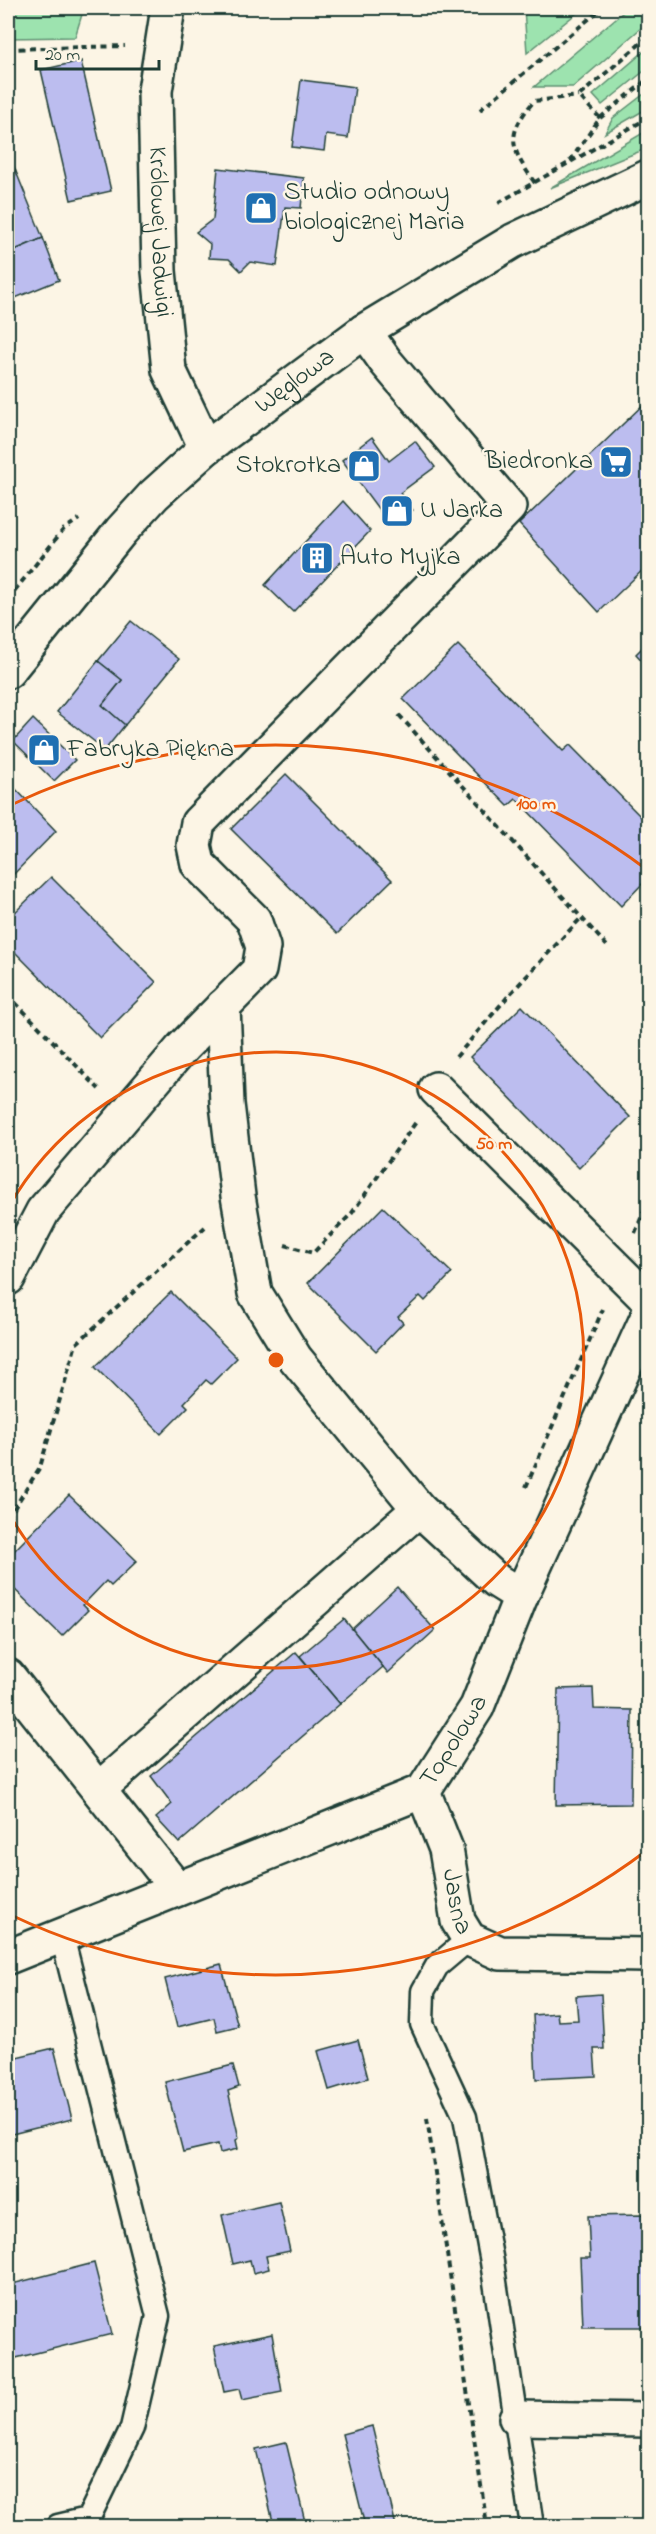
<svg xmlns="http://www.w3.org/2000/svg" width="656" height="2534" viewBox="0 0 656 2534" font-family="'Indie Flower',sans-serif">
<rect width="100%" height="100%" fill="#fcf5e5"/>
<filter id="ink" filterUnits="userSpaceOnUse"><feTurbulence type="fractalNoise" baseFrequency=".0167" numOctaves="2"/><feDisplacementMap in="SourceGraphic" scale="12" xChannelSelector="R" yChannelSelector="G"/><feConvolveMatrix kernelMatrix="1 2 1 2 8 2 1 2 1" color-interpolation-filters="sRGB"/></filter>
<g filter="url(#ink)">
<g fill="#9de3af" stroke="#5e9072" stroke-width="1.5">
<polygon points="8,8 84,8 75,37 8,38"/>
<polygon points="524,8 583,8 527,53"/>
<polygon points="628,8 648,8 648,22 573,87 534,87"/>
<polygon points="648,48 648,68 602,105 593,95"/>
<polygon points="648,91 648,108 605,133 613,118"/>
<polygon points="648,130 648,148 550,188"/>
</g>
<g fill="#bcbdef" stroke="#1f3d34" stroke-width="1.5">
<polygon points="81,61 111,191 71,200 41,70"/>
<polygon points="301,80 355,87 348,138 326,135 324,151 292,147"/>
<polygon points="8,152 43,238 8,253"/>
<polygon points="218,168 304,178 301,208 285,207 277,266 250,262 241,271 229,259 209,258 210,244 196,232 213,219"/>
<polygon points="43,238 59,280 8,301 8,253"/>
<polygon points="648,400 648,565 599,612 519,524"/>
<polygon points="372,437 389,461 415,441 435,467 400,493 413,510 391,526 342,460"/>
<polygon points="343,501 370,531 293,612 265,585"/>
<polygon points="131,621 179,659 125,725 102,705 122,680 98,661"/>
<polygon points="648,642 648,667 636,654"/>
<polygon points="458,645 563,751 570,745 648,824 648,878 621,906 516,799 508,806 403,699"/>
<polygon points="98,661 122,680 102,705 125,725 105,750 57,712"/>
<polygon points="33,719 75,760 54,781 13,741"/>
<polygon points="286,774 392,880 337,934 231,829"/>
<polygon points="9,782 56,831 8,880 8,784"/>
<polygon points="51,877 156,982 100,1038 8,945 8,919"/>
<polygon points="522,1006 630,1117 579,1168 470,1057"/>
<polygon points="383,1207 452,1273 425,1301 420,1296 398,1317 403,1323 376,1351 308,1283"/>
<polygon points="171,1292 237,1358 211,1384 206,1380 184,1403 188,1407 161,1434 95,1367"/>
<polygon points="69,1495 137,1561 111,1586 106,1581 83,1605 88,1610 62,1636 8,1583 8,1557"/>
<polygon points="397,1587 435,1630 388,1673 352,1629"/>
<polygon points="344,1619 383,1667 340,1704 300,1656"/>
<polygon points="296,1652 340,1704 179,1843 156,1818 172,1804 151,1776"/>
<polygon points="593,1688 594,1709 632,1710 631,1804 556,1805 558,1689"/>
<polygon points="221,1964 238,2026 217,2031 214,2018 177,2027 165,1979"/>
<polygon points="601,1994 604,2049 594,2049 596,2076 536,2079 533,2015 557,2013 558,2021 578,2020 576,1996"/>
<polygon points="358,2040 368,2078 329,2090 318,2051"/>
<polygon points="54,2048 72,2119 8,2135 8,2059"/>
<polygon points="233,2065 239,2087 228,2091 239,2138 236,2140 238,2149 220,2153 218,2144 183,2152 165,2082"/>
<polygon points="279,2202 290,2251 266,2256 269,2269 253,2273 250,2260 233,2264 222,2215"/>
<polygon points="643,2215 644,2259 648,2259 648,2327 583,2327 580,2258 590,2258 588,2216"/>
<polygon points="94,2263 112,2334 8,2360 8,2285"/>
<polygon points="272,2334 282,2392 242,2400 239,2389 224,2392 214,2346"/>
<polygon points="372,2426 396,2526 365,2526 342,2434"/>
<polygon points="286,2442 306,2526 274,2526 256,2449"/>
</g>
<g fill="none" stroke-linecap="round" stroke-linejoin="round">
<defs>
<g id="service">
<polyline points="469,1939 437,1966 423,1991 422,2024 465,2117 492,2262 532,2526"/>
<polyline points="58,2526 88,2519 132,2428 158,2316 62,1936"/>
</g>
<g id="minor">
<path id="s1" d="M 168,8 L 155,91 L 159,271 L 169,370 L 206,448"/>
<polyline points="223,1006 227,1104 238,1196 255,1293 295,1358 419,1509 497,1581 521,1596"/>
<polyline points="436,1089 648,1300"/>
<polyline points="8,1278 43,1211 183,1047 259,970 263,947 254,920 198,864 194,845 198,823 509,507 386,362 364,331"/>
<polyline points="8,1676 177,1889"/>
<polyline points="99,1789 419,1509"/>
<path id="s2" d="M 423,1791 L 446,1849 L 458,1921 L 469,1939 L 500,1953 L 648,1955"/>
<path id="s3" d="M 8,1957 L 423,1791 L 477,1707 L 521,1596 L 648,1316"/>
<polyline points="516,2418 648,2420"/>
</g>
<g id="tertiary">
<path id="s4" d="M 8,671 L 121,531 L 154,495 L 206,448 L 364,331 L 513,241 L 648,177"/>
</g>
</defs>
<use href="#service" stroke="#1f3d34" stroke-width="27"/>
<use href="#minor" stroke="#1f3d34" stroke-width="38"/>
<use href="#tertiary" stroke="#1f3d34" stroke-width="38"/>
<g stroke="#1f3d34" stroke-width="4" stroke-dasharray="6 4.5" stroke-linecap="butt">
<polyline points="8,49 125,46"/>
<polyline points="480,110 602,8"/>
<polyline points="600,118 579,96 648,37"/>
<polyline points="570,161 600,118 648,79"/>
<path d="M 535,183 C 510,148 505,135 534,101 L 579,96"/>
<polyline points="498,203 648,118"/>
<polyline points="8,599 63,530 79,519"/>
<polyline points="399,715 607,946"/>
<polyline points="8,995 99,1089"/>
<polyline points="456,1057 510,994 582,917"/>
<polyline points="635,1233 648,1201"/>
<polyline points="285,1245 313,1253 352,1213 416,1122"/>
<polyline points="526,1487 603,1309"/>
<polyline points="8,1518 40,1467 76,1344 205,1227"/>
<polyline points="427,2118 487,2526"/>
</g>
<use href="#service" stroke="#fcf5e5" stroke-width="22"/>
<use href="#minor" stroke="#fcf5e5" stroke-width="33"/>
<use href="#tertiary" stroke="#fcf5e5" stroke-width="33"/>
</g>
</g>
<g fill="none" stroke="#e8590c" stroke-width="3">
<path d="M8 1208A308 308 0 1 1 8 1512"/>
<path d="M646 1851A615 615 0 0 1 11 1915M11 805A615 615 0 0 1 646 869"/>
</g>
<defs>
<symbol id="shop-square" viewBox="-11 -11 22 22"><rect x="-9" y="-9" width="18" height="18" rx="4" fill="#1f6fb2" stroke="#fcf5e5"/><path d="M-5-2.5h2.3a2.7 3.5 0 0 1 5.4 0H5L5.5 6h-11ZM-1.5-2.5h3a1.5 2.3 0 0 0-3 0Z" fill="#fff"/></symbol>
<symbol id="supermarket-square" viewBox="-11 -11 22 22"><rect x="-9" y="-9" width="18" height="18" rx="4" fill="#1f6fb2" stroke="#fcf5e5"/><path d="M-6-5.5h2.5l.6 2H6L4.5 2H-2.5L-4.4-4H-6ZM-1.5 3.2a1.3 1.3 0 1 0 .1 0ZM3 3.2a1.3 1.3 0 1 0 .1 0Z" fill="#fff"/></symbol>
<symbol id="building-square" viewBox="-11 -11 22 22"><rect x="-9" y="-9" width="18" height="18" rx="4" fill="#1f6fb2" stroke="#fcf5e5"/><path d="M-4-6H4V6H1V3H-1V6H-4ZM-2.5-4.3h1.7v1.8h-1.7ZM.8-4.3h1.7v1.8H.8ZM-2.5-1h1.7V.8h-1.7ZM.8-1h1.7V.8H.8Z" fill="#fff"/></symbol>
</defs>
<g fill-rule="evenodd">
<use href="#shop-square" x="242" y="189" width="38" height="38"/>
<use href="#supermarket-square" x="597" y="443" width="38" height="38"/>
<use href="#shop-square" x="345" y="447" width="38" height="38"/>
<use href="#shop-square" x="378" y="492" width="38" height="38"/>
<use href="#building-square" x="298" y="539" width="38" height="38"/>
<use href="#shop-square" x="25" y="731" width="38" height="38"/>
</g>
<g text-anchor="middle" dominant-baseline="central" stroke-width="5" stroke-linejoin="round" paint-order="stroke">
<g font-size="26" fill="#1f3d34" stroke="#fcf5e5" text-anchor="start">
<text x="284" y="193">Studio odnowy<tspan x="284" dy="30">biologicznej Maria</tspan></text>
<text x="593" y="462" text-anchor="end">Biedronka</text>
<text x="341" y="466" text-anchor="end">Stokrotka</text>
<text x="420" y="511">U Jarka</text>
<text x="340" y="558">Auto Myjka</text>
<text x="67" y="750">Fabryka Piękna</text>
</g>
<g font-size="26" fill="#1f3d34" stroke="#fcf5e5">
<text stroke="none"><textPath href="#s1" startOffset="225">Królowej Jadwigi</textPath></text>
<text stroke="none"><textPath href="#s4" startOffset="410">Węglowa</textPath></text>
<text stroke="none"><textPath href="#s3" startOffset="506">Topolowa</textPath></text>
<text stroke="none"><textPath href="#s2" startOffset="116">Jasna</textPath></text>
</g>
</g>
<circle cx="276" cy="1360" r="9" fill="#e8590c" stroke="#fcf5e5" stroke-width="3"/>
<g font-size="18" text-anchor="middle" font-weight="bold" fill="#e8590c" stroke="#fcf5e5" stroke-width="5" stroke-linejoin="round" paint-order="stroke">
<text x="536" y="809">100 m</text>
<text x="494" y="1149">50 m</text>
</g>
<rect width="656" height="2534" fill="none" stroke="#fcf5e5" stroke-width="30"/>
<rect x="15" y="15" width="626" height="2504" fill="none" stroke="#1f3d34" stroke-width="2" filter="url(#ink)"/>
<path d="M36 60v9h123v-9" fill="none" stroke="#1f3d34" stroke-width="3"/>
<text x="45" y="60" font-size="18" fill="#1f3d34" stroke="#fcf5e5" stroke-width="4.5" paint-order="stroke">20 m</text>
</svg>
